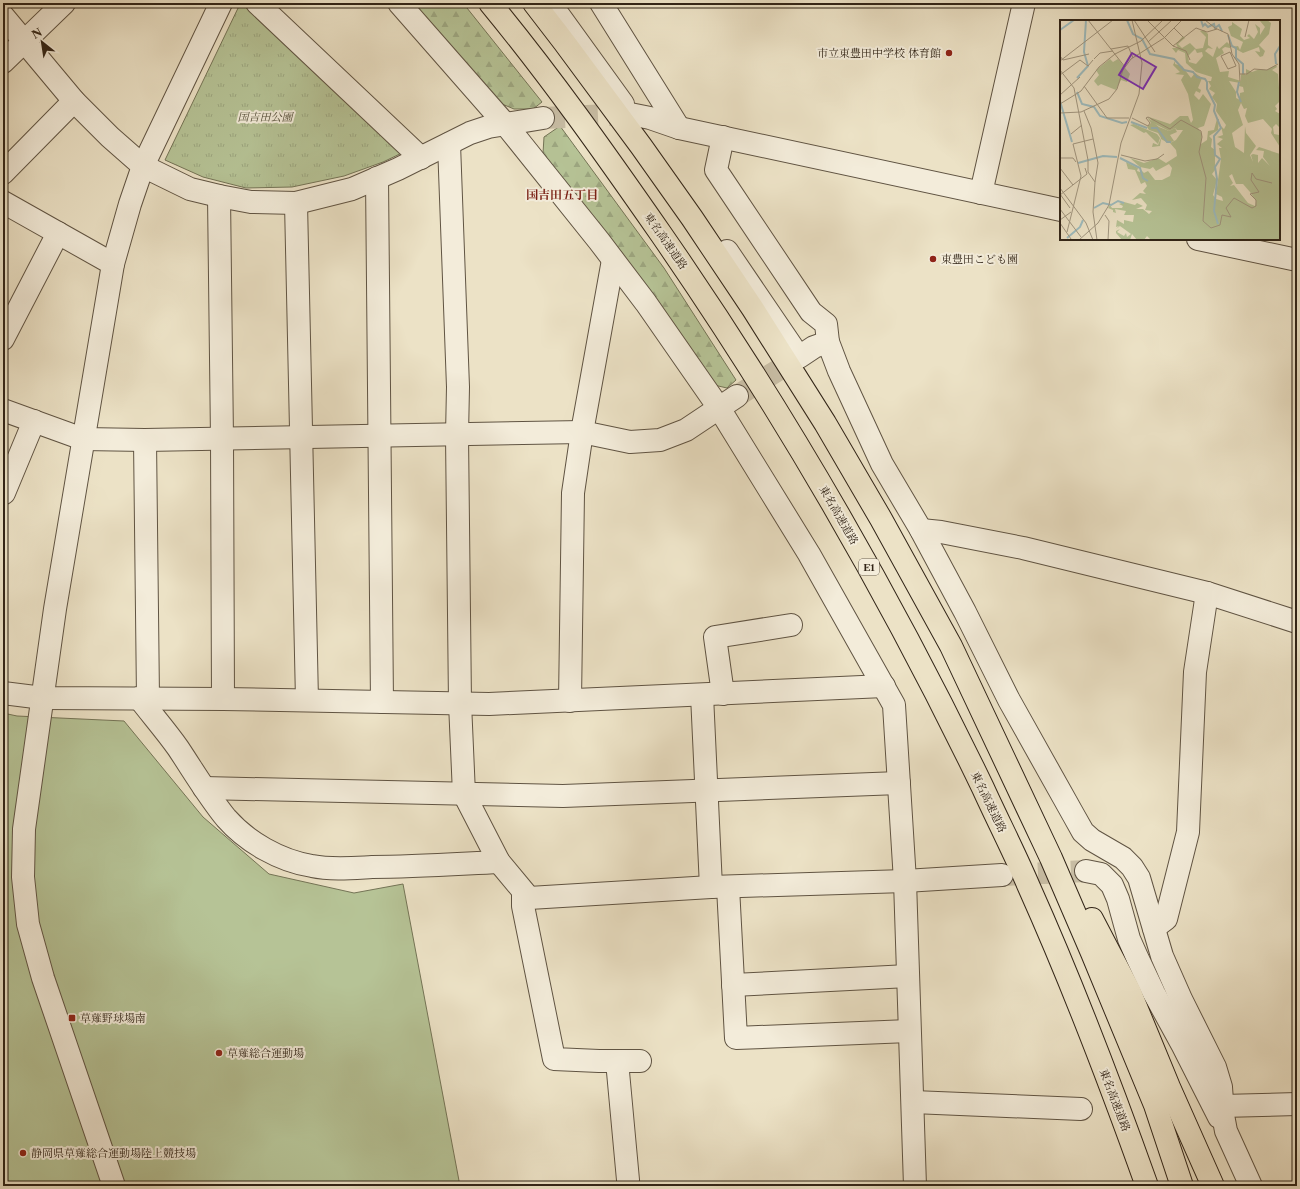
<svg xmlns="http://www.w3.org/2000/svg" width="1300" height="1189" viewBox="0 0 1300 1189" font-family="'Libre Caslon Text','Noto Serif JP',serif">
<defs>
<pattern id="forest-firs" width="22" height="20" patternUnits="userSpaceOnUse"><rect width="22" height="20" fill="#b6c396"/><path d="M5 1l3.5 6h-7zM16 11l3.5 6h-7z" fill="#9da781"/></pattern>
<pattern id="park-tufts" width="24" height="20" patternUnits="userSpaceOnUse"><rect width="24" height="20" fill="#b6c396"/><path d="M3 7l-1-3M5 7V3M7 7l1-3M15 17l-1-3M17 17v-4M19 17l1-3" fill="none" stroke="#9da781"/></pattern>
</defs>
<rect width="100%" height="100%" fill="#ece2c6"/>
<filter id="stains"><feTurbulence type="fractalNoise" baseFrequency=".005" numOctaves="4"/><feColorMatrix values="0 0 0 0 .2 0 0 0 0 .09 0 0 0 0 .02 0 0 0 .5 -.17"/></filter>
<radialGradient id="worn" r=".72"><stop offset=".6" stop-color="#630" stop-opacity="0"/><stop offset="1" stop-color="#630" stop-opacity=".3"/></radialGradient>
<polygon fill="#b6c396" stroke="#747456" points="3,713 17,716 124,721 203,817 269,874 354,893 403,884 460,1186 3,1186"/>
<g fill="url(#forest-firs)" stroke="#747456">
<polygon points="413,3 463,3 542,102 533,109 514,109 502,104"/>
<polygon points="560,126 664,268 736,380 727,388 714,385 543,153 544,137"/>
</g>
<polygon fill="url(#park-tufts)" stroke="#747456" points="245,3 247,3 404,152 383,162 344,176 292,187 246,188 203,177 165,160 240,4"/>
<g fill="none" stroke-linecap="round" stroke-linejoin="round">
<g stroke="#c7bca3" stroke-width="22" stroke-dasharray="22 11" stroke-linecap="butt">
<polyline points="543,118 630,114"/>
<polyline points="737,396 799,357"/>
<polyline points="1005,875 1086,871"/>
</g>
<defs>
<g id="minor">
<polyline points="257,3 421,158"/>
<polyline points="399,3 506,125 599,241 646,303 719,408 809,554 894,705 905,881 915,1186"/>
<polyline points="550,3 623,104"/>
<polyline points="601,3 679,128"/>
<polyline points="3,16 74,101 110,137 143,166 190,189 219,196 251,202 296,203 352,189 398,169 470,133 488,127 543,118"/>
<polyline points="3,62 64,3"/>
<polyline points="630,114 650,118 679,128 1061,210"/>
<polyline points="723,137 716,170 811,312 826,324 828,342 839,371 882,464 921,530 965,612 1009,700 1074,816 1083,832 1092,840 1123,858 1132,867 1139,878 1162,956 1181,999 1215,1067 1221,1087 1223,1115 1226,1131 1251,1186"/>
<polyline points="449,144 458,387 457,435 460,703 464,794 499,862 529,898 711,887 905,881 1002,875"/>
<polyline points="3,173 74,101"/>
<polyline points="377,178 382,702"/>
<polyline points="981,193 1024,3"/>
<polyline points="219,196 222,439 223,699"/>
<polyline points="3,202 113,264"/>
<polyline points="296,203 307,700"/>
<polyline points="1198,239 1297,260"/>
<polyline points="727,251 799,357 814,347 828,342"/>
<polyline points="3,339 58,233"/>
<polyline points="3,410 83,439 145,440 582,432 630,442 660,440 686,430 737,396"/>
<polyline points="145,440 148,698"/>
<polyline points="3,492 4,493 34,421"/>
<polyline points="921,530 941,532 1023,548 1207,593 1297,622"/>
<polyline points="3,693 43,698 223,699 489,704 884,686"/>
<polyline points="723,694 715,637 791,625"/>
<polyline points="702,695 711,887"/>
<path d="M 139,698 C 152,715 166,731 178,748 C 194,772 208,796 226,818 C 247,842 280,861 312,866 C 331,870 353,868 372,867 C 415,867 457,864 499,862"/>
<polyline points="570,701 573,493 582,432 613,260"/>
<polyline points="204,788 563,796 899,783"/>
<polyline points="1086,871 1101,874 1112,885 1118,899 1129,939 1137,957 1154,993 1183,1046 1219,1117"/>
<polyline points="728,887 736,1038 909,1031"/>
<polyline points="523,892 523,906 554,1059 599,1061 640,1061"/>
<polyline points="1154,928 1166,919 1188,832 1195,672 1207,593"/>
<polyline points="733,985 908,976"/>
<polyline points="617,1061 628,1180"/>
<polyline points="913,1102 1081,1109"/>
<polyline points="1222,1106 1297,1104"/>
<polyline points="114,1186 43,978 28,924 23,877 24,829 55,609 113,264 130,204 143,166 221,3"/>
</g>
<g id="highway">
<path d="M 490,3 C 551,77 606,155 661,234 C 783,410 890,595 983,788 C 998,821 1015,854 1029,887 C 1073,985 1111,1085 1147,1186"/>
<polyline points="534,3 564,42 641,146 692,218 753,309 825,423 881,519 951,646 1051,858 1092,953 1155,1105 1182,1186"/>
<polyline points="1092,919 1129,990 1169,1087 1213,1186"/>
</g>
</defs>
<use href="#minor" stroke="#605443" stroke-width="24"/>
<use href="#highway" stroke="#312417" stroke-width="24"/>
<use href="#minor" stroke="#f3ecda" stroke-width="22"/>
<use href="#highway" stroke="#ece2c6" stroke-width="22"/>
</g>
<g fill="#8f2418" stroke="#f3ecda" stroke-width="1.5">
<circle cx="949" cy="53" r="4"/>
<circle cx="933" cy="259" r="4"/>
<rect x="68" y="1014" width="8" height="8" rx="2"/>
<circle cx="219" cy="1053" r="4"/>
<circle cx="23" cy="1153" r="4"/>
</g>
<g text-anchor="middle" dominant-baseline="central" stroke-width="4" stroke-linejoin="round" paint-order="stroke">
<rect fill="#f3ecda" stroke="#6b6052" stroke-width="1" x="859" y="559" width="20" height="16" rx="3"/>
<g font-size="10" font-weight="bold" fill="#312417">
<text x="869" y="567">E1</text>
</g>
<g font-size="11" fill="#312417" stroke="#f3ecda" text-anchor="start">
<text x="941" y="53" text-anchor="end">市立東豊田中学校 体育館</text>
<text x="941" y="259">東豊田こども園</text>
<text x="80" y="1018">草薙野球場南</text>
<text x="227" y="1053">草薙総合運動場</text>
<text x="31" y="1153">静岡県草薙総合運動場陸上競技場</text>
</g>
<g font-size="11" font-style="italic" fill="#524c37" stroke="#f3ecda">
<text x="265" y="117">国吉田公園</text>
</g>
<g font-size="11" fill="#312417" stroke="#f3ecda">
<text transform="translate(666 241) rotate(55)">東名高速道路</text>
<text transform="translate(839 515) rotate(60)">東名高速道路</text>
<text transform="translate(989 802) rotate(64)">東名高速道路</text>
<text transform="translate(1115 1100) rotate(69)">東名高速道路</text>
</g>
<g font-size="12" font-weight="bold" fill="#7a1f14" stroke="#f3ecda">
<text x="562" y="194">国吉田五丁目</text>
</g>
</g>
<g transform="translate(1060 20)">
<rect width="220" height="220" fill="#ece2c6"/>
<path d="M 50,39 L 53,42 L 58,39 L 70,54 L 67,62 L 61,60 L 56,70 L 41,64 L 38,66 L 34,61 L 39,55 L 36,50 Z" fill="#b6c396"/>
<path d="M 207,0 L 211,3 L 209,14 L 199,25 L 205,31 L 203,36 L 200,37 L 195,31 L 200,32 L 199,27 L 183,33 L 172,27 L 178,26 L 180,30 L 183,22 L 171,16 L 168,7 L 172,5 L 172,2 L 182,9 L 180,16 L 184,20 L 190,18 L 187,16 L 189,14 L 194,19 L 198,12 L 195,4 L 200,8 L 200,15 L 205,7 L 200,1 L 197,1 ZM 144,10 L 148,14 L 148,25 L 153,29 L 148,28 L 145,31 L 153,37 L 157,26 L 159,29 L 167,22 L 169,24 L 170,20 L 170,28 L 165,27 L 162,29 L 164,33 L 156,38 L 160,52 L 169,51 L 168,57 L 181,61 L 181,55 L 183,52 L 186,55 L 186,49 L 192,52 L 200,49 L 206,50 L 216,45 L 217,47 L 212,50 L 218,54 L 220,81 L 215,86 L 217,89 L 215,91 L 220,94 L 220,108 L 216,104 L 213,107 L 214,114 L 219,115 L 220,127 L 211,113 L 212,109 L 203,99 L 188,103 L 185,96 L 187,88 L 184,89 L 181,83 L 178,90 L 183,105 L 172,113 L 175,127 L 184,133 L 185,106 L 186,113 L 196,126 L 190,135 L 193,142 L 191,135 L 193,134 L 198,135 L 198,143 L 202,138 L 210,146 L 203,137 L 204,131 L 196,130 L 199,127 L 220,134 L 220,220 L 91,220 L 87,216 L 84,220 L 77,220 L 72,214 L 70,220 L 62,220 L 56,213 L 56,211 L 60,209 L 57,212 L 64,216 L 66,213 L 67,217 L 71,214 L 60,206 L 56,209 L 59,206 L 56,207 L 57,200 L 64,204 L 64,200 L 73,202 L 74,195 L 64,195 L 66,191 L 55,189 L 56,193 L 53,192 L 53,190 L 48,188 L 50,185 L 52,188 L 62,188 L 63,186 L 59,184 L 64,182 L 75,185 L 77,183 L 83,186 L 76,189 L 83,189 L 89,194 L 92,191 L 85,190 L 87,185 L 81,178 L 72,180 L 80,173 L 86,174 L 83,171 L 87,166 L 85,162 L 81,164 L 75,150 L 68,149 L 66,142 L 78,148 L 77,151 L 80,152 L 80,149 L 84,153 L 88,151 L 95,160 L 102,160 L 110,156 L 112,148 L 109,144 L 96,151 L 93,147 L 90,149 L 80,147 L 70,138 L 84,143 L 98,138 L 106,143 L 117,136 L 116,130 L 110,123 L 116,120 L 123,110 L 117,110 L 115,108 L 109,111 L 93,103 L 89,97 L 110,104 L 120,96 L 128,96 L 131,103 L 133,100 L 128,74 L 121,60 L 124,55 L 115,54 L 120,52 L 113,45 L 115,41 L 115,44 L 122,46 L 131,58 L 135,53 L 142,58 L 138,68 L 141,70 L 140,73 L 136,71 L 134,75 L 139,80 L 143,74 L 151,84 L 144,106 L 138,108 L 142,114 L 141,124 L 147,120 L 148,111 L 154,110 L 157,99 L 159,99 L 158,110 L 149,116 L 152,119 L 151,127 L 155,130 L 155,150 L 152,154 L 157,160 L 153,175 L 156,179 L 163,181 L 162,177 L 156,174 L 161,139 L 159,128 L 162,128 L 157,124 L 163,119 L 157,117 L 163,115 L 161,106 L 164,109 L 166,105 L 156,91 L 157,84 L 152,77 L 155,73 L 149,69 L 151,66 L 148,61 L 151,61 L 152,57 L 136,52 L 126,43 L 125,33 L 118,30 L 116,33 L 112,28 L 118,28 L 116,24 L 123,16 L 125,18 L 118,24 L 122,28 L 130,23 L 136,29 L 143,28 L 146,17 L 140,11 ZM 135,29 L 137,33 L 142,32 L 143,36 L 136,44 L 129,42 L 128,36 ZM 169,61 L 180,63 L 179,66 L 183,67 L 184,72 L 180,73 L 180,80 L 176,78 L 176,72 ZM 172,154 L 176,164 L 183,164 L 190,172 L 196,181 L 195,186 L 188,183 L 174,165 L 170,166 L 173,163 L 169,156 ZM 74,104 L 97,114 L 100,118 L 98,124 L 86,112 L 84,113 L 70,105 Z" fill="#b6c396" fill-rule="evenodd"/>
<path d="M 87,97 L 99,107 L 109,111 L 115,108 L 117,112 L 110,115 L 114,121 L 108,123 L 101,119 L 100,126 L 92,127 L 93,123 L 98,125 L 101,118 L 98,113 L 89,110 L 87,107 L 91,103 Z" fill="#b6c396"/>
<path fill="none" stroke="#9dbcbf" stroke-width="2" d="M 67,0 L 73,14 L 82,19 L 90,34 L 114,39 L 124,50 L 133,52 L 137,57 L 145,59 L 147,62 L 147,69 L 155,85 L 154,91 L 161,108 L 154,116 L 155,135 L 160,139 L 155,147 L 157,159 L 154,191 L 158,204M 141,0 L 143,6 L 145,4 L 148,7 L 154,4 L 155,8 L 159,5 L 162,11M 0,10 L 14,0M 168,15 L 172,26 L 176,28 L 176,38 L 183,44 L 183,54M 216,44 L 215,34 L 220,26M 17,58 L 28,46 L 24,32 L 26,0M 179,62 L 177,72 L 181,82M 17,72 L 22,84 L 34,87 L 40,96 L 62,103 L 67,102M 0,81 L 12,122M 71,102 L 87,108M 91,108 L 97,108 L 107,122 L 111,122M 60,138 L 80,148 L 83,158 L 88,161M 18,143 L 43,136 L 57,137M 34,188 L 43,183 L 51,185 L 58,181 L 64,183M 7,218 L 20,207 L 23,200"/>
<path fill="none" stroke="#a19680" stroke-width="1" d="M 28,0 L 65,47M 74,0 L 95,32M 87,0 L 113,26 L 126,31 L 130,40M 145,0 L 155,8 L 168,14 L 172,34 L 179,44 L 180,61M 114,8 L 123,17M 185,17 L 189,0M 88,22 L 112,0M 113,26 L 136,8 L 147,12 L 157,9M 51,29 L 68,26 L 73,38M 170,32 L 176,46 L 168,49 L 161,36 ZM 0,36 L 3,40 L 29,34M 34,39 L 40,33 L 53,31M 0,41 L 53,0M 0,50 L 14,68 L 28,140 L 28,152 L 35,162 L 33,192 L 37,220M 180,54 L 187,54 L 194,49 L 207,50 L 218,44M 0,55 L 20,40 L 28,46 L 33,40M 24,66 L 47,98 L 69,98M 0,75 L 20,57M 0,84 L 21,71 L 39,47 L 55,34 L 81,21 L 103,0M 24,91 L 31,108 L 38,143 L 35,162M 0,93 L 21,92 L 49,79 L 57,69 L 63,50 L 71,39 L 104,18 L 122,0M 72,98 L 88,106 L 90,103 L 86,98 L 88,97 L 110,109 L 121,100 L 141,111 L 142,117 L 139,132 L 146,158 L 143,201 L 151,208 L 160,205 L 162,195 L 171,197 L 166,188 L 174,178 L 192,188 L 196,186 L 196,180 L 190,174 L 199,172 L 191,160 L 192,153 L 196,159 L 212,163M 11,114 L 22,105M 13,124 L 33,119M 61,135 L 85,141 L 97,139 L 104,134M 0,138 L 13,138 L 16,142M 0,148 L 13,165M 0,168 L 26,203 L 33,220M 0,174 L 10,188M 0,175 L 27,154 L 25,148M 0,189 L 21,217M 45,195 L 49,201 L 48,220M 0,200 L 11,192M 0,203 L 11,219M 7,212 L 21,156 L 13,124M 19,220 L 38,203 L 49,185 L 61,123 L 79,74 L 82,43 L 72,0"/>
<path fill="#7b2cbf" fill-opacity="0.15" stroke="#7b2cbf" stroke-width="2" d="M 72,33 L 96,47 L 83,69 L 59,55 Z"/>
<rect width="220" height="220" fill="none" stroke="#312417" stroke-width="2"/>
</g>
<rect width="1300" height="1189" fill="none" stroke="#ece2c6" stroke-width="16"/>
<rect x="4" y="4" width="1292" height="1181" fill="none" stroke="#312417" stroke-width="2"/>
<rect x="8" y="8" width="1284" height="1173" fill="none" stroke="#312417"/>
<g transform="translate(42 42) rotate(330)" stroke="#f3ecda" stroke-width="3" paint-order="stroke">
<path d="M0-3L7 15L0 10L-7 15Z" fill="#312417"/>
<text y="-6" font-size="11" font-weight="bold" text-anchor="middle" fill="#312417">N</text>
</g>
<rect width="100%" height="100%" filter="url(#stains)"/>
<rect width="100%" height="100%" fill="url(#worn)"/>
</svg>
